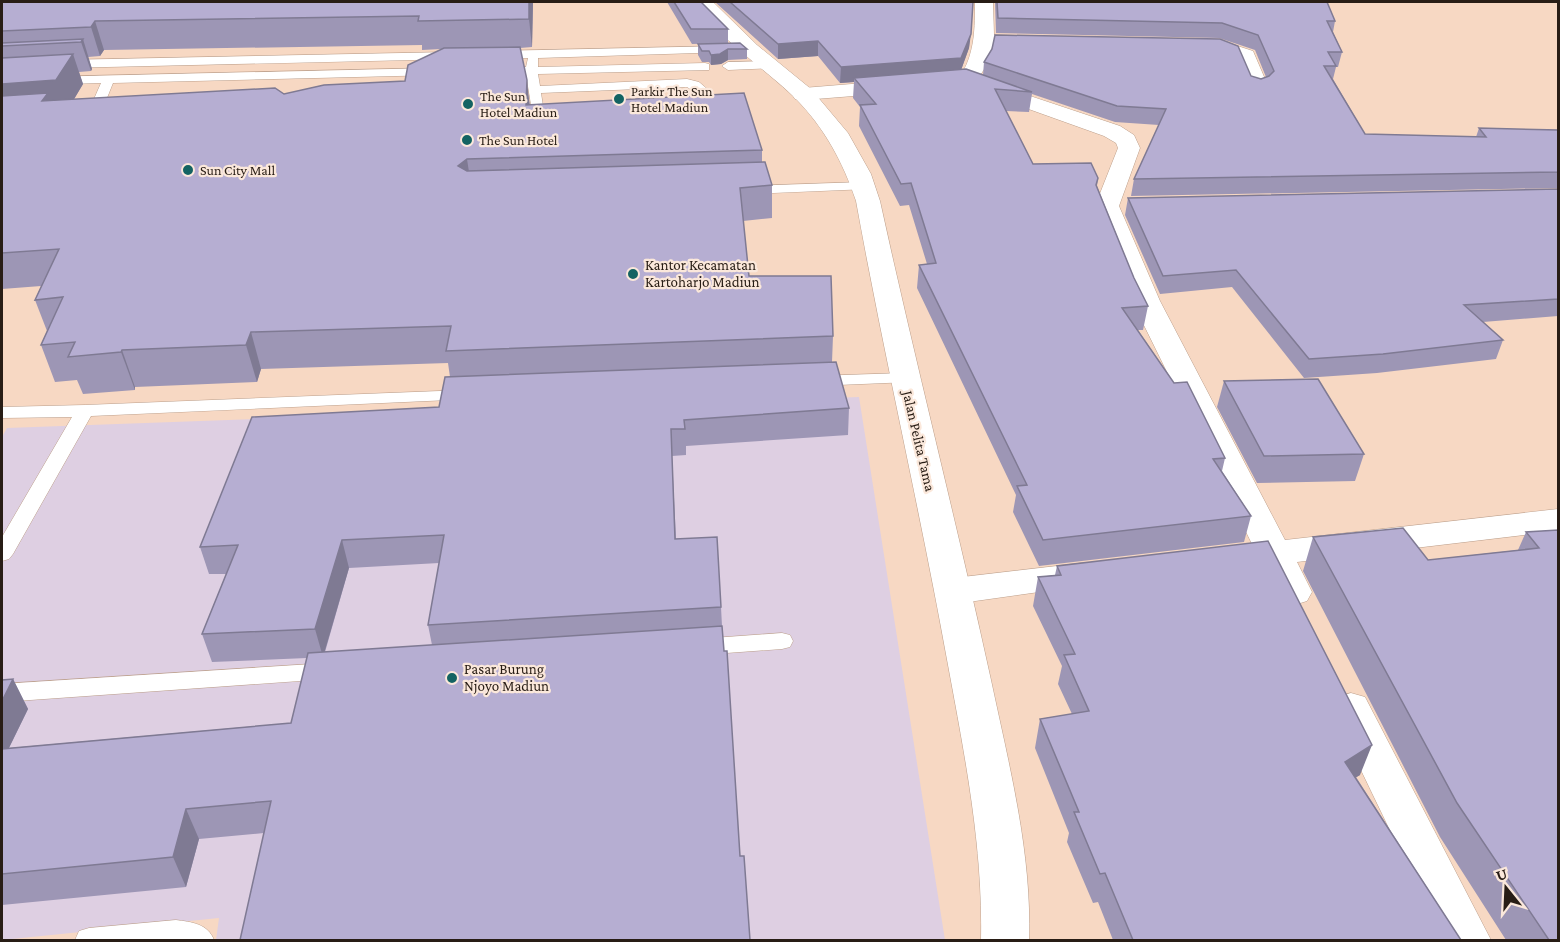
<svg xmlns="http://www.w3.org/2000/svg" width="1560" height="942" viewBox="0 0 1560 942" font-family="'Crimson Pro',serif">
<rect width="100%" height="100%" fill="#f7d8c3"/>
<polygon fill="#decfe2" points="859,397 945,940 216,940 219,918 2,940 2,437 7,428"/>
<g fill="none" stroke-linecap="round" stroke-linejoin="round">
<defs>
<g id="lane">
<path d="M 725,46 L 729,48 L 729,52 L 538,58 L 538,67 L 705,63 L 709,64 L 709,70 L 538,74 L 540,86 L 687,79 L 699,82 L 719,99 C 717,111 700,113 692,106 L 693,103 L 707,100 L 687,87 L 541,93 L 543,106 L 563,115 C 554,124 542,117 532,111 L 526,74 L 499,75 L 493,71 L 499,67 L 526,67 L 528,58 L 496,59 L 490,55 L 496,51 Z"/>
<polygon points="452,52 456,53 456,59 64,68 58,64 64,60"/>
<polygon points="771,61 777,65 775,68 728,70 722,66 728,62"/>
<polygon points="434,68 440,72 438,75 113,83 101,113 84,120 78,116 90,108 101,83 2,86 2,78"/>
<polygon points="863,182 868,183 870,186 868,189 747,194 740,190 747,186"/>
<polygon points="904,373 910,374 913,378 910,382 814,386 808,385 805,381 808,377 814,376"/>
<polygon points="466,390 472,391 475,395 472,399 91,416 13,554 9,559 2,561 2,537 72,417 2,418 2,407 85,405"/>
<polygon points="782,633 790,635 793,641 790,647 782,649 699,655 691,653 688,647 691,641 699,639"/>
<polygon points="328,663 336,665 340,671 336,677 328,679 2,702 2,684"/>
<path d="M 176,920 C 192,922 208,924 214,940 L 75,940 L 79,931 L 89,928 Z"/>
</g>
<g id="street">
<path d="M 975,2 L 993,2 L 994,35 L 1037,36 L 1044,38 L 1047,42 L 1044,46 L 1037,48 L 992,47 L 988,63 L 974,85 L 967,87 L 803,100 L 795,99 L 792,94 L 795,89 L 803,88 L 961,75 C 975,53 975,27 975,2 Z"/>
<polygon points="1196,39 1219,40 1253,51 1268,86 1264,90 1257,92 1250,90 1237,59 1217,52 1189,49 1186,45 1189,41"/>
<polygon points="988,82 1120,126 1134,135 1140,148 1119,206 1160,301 1285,540 1558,509 1558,531 1297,562 1312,592 1307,601 1294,605 1281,601 1263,566 1253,567 1240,563 1235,555 1240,547 1252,544 1132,301 1095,206 1118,148 1116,143 1104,136 981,92 977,88 981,84"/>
<polygon points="1083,563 1096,566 1101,575 1096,584 954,604 941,600 936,591 941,582 954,578"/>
<polygon points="1351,693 1365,697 1491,940 1443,940 1331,708 1337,697"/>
</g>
<path id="secondary" d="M 694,2 L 713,2 L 757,45 L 811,89 L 848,133 L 871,174 L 880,201 C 915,361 956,520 991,680 C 1009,765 1032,853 1029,940 L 981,940 C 983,847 965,757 948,665 C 920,510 884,356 856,201 C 843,162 824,127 795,98 C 763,67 719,39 694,2 Z"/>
</defs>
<use href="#lane" stroke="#bc9f8b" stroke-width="1"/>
<use href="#street" stroke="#bc9f8b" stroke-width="1"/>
<use href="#secondary" stroke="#bc9f8b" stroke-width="1"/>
<use href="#lane" fill="#fff" fill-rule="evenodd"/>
<use href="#street" fill="#fff" fill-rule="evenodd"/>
<use href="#secondary" fill="#fff" fill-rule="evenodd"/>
</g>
<g fill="#9d96b5" fill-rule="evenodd">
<path d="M 2,2 L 533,2 L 532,47 L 520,48 L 530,105 L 762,150 L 762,162 L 772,185 L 772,218 L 743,221 L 749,276 L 833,336 L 832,362 L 849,408 L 848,435 L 686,446 L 686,455 L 672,456 L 676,539 L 721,607 L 722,626 L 264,833 L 199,839 L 186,887 L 2,905 L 2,680 L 13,679 L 28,709 L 9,748 L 291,723 L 307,658 L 212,662 L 202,634 L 226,574 L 209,574 L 200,547 L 439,407 L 450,377 L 448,363 L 261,369 L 257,382 L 135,387 L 135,390 L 83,394 L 77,380 L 55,382 L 41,345 L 47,331 L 35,300 L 41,286 L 2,289 ZM 422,45 L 422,50 L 441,49 L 405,81 L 284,94 L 74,99 L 83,84 L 79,72 L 91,71 L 92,69 L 88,57 L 100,56 L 104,50 ZM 439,563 L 428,625 L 432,645 L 325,652 L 349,568 Z"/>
<polygon points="667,2 701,2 728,29 728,43 692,44"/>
<polygon points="715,2 973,2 969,48 961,70 983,75 984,62 1251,76 1261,79 1266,77 1255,50 1219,38 996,33 995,2 1327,2 1335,21 1333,32 1342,52 1338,67 1336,67 1333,79 1365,134 1476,137 1479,128 1558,130 1558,188 1131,196 1134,179 1159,125 1115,122 1032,94 1029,112 1006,111 1033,164 1098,178 1097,186 1134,278 1148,306 1143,330 1138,330 1225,458 1222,471 1251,516 1244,542 1039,566 1013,512 1016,495 917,288 919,265 927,264 909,205 900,206 859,126 860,107 853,98 854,82 840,83 818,56 778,59"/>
<polygon points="698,44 747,49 747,59 728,60 721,64 711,65 709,62 702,62 698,55"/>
<polygon points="1558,189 1558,316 1483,322 1503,340 1496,359 1377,373 1304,378 1232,287 1160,294 1125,215 1128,198"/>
<polygon points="1224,381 1364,454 1355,481 1257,483 1217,407"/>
<polygon points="1558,530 1558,940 1506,940 1440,837 1303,571 1313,537 1428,560 1518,550 1526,532"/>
<polygon points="1057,566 1360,775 1356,777 1461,940 1113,940 1098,902 1093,903 1067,842 1069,833 1035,748 1040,719 1072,714 1058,684 1062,666 1033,606 1038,577 1055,575"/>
</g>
<g fill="#7f7a93">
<polygon points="529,2 533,2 532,47 529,19"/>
<polygon points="95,21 104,50 100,56 91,27"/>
<polygon points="971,34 969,48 960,73 854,78 854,82 840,83 841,67"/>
<polygon points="83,39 92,69 91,71 81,42"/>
<polygon points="818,41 818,56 778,59 778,44"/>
<polygon points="728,49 728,60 721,64 711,65 711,55"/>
<polygon points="73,54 83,84 67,111 2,117 2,84"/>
<polygon points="527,80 530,110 526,105"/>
<polygon points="467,159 472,192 458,166"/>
<polygon points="251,332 261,369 257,382 246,345"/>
<polygon points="122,350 135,387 135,390 121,352"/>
<polygon points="342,540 349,568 323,657 315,629"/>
<polygon points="13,679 28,709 2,762 2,701"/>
<polygon points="1372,745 1360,775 1334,791 1345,762"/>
<polygon points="186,809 199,839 186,887 173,857"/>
</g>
<g fill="#b6aed2" stroke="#7f7a93" stroke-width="1.5">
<polygon points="2,2 529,2 529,19 418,21 419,16 95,21 91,27 2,31"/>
<polygon points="674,2 701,2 728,29 691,29"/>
<polygon points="730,2 973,2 971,34 961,58 841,67 818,41 778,44"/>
<polygon points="997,2 1327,2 1335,21 1327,21 1342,52 1328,52 1336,66 1324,66 1365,134 1486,137 1479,128 1558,130 1558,172 1134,179 1166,109 1117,106 984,62 992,49 995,35 1220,39 1238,46 1251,76 1261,79 1269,76 1274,71 1258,35 1222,23 998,18"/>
<polygon points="83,39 81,42 2,46 2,43"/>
<polygon points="740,43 747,49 728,49 720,54 711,55 709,51 702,51 698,44"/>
<polygon points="520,47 527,80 526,105 744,93 762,150 467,159 458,166 467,171 765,162 772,185 740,188 749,276 831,276 833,336 446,351 451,326 251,332 246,345 122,350 121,352 68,357 75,342 41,345 63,297 35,300 59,249 2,253 2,96 48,93 42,101 275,88 284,94 324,85 405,81 408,65 444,48"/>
<polygon points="73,54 56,80 2,84 2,58"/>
<polygon points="966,69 1032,92 995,89 1033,164 1091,163 1098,178 1096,185 1134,278 1148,306 1122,308 1174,383 1187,382 1225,458 1213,459 1251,516 1043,540 1017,486 1027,485 919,265 936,263 911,183 901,184 860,105 876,104 854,78"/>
<polygon points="1558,189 1558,299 1464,305 1503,340 1383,354 1309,359 1236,270 1163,276 1128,198"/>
<polygon points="836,362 849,408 684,420 685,429 671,429 675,539 717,537 721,607 428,625 444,535 342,540 315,629 202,634 238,545 200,547 252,417 439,407 445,377"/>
<polygon points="1318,379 1364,454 1264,456 1224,381"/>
<polygon points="1403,528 1428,560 1539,548 1526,532 1558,530 1558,940 1549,940 1457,803 1313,537"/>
<polygon points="1268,541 1372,745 1345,762 1461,940 1133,940 1105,873 1100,874 1074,812 1079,812 1040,719 1089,711 1064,655 1075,654 1038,577 1061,575 1057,566"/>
<polygon points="722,626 724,651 727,651 740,856 744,856 750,940 240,940 271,801 186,809 173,857 2,874 2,749 291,723 308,653"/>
<polygon points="13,679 2,701 2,680"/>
</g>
<g fill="#146362" stroke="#fbe8db" stroke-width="2">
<circle cx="619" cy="99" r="6"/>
<circle cx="468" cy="104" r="6"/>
<circle cx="467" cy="140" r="6"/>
<circle cx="188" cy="170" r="6"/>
<circle cx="633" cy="274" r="6"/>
<circle cx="452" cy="678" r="6"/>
</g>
<g text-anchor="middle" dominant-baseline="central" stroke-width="4.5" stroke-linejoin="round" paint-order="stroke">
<g font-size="14" fill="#281d15" stroke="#fbe8db" text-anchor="start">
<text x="631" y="91">Parkir The Sun<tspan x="631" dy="16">Hotel Madiun</tspan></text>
<text x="480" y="96">The Sun<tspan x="480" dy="16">Hotel Madiun</tspan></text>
<text x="479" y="140">The Sun Hotel</text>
<text x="200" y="170">Sun City Mall</text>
</g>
<g font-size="15" fill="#281d15" stroke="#fbe8db" text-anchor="start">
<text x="645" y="265">Kantor Kecamatan<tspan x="645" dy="17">Kartoharjo Madiun</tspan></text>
<text x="464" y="669">Pasar Burung<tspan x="464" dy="17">Njoyo Madiun</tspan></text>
</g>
<g font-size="15" fill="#281d15" stroke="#fbe8db">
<text transform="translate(919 441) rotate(77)">Jalan Pelita Tama</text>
</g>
</g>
<rect width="1560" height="942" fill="none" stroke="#281d15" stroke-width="6"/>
<g transform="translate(1506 888) rotate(342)" stroke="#fbe8db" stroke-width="4.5" paint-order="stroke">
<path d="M0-4.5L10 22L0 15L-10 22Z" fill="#281d15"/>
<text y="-9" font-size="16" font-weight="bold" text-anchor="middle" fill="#281d15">U</text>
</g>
</svg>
